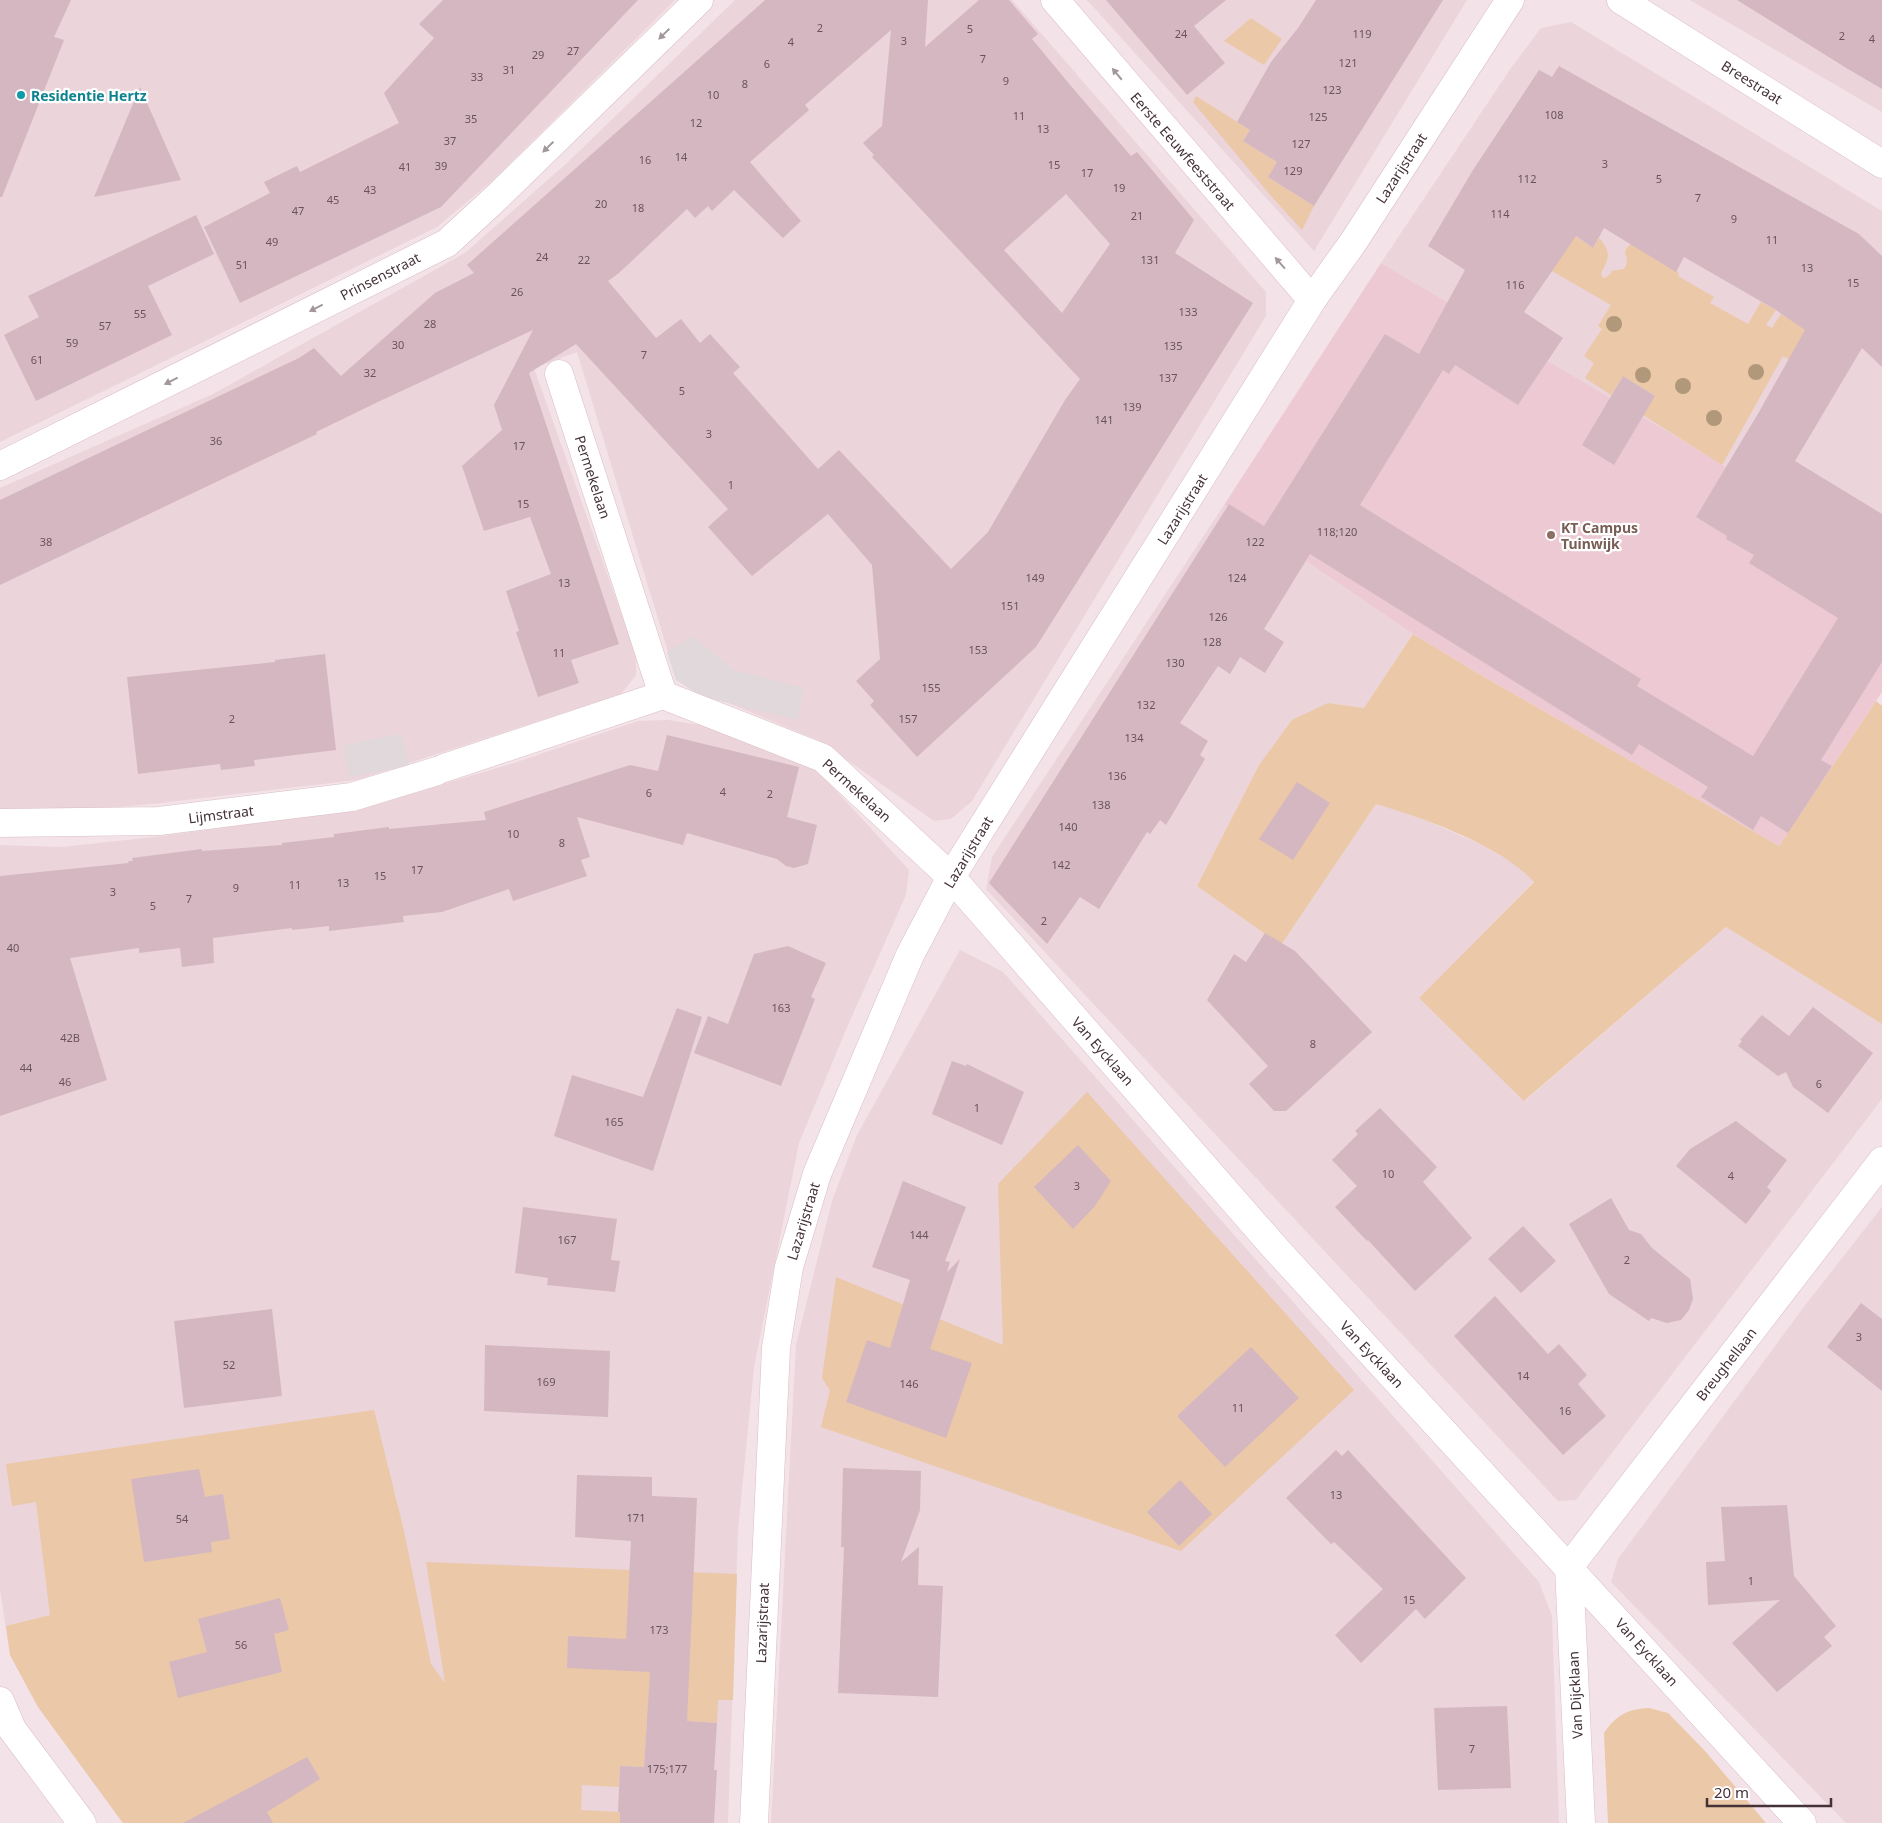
<svg xmlns="http://www.w3.org/2000/svg" width="1882" height="1823" viewBox="0 0 1882 1823" font-family="'Noto Sans',sans-serif">
<rect width="100%" height="100%" fill="#f3e2e7"/>
<g fill="#ebd4da">
<polygon points="0,0 675,0 493,180 437,227 0,442"/>
<polygon points="735,0 1012,0 1266,292 1266,316 972,801 951,819 934,821 820,741 690,687 673,668 577,352 534,368 636,655 636,675 621,694 357,780 161,803 107,808 0,810 0,488 213,394 465,253 567,163"/>
<polygon points="1087,0 1467,0 1314,251"/>
<polygon points="1690,0 1882,0 1882,112"/>
<polygon points="1571,22 1882,211 1882,564 1682,440 1381,263 1511,68 1541,28"/>
<polygon points="1224,505 1413,634 1364,708 1328,703 1259,765 1197,886 1281,945 1376,804 1409,813 1480,844 1517,865 1534,881 1419,998 1525,1101 1726,927 1882,1024 1882,1099 1576,1500 1558,1501 986,889 992,857"/>
<polygon points="668,720 706,726 818,771 909,870 906,895 845,1032 799,1143 754,1367 738,1530 728,1823 123,1823 38,1707 10,1655 0,1589 0,845 62,847 163,836 359,809 514,763 638,721"/>
<polygon points="960,950 1003,972 1539,1582 1552,1616 1559,1823 771,1823 796,1345 832,1201 857,1135"/>
<polygon points="1882,1207 1882,1823 1846,1823 1611,1582 1618,1559 1806,1304"/>
</g>
<polygon fill="#edcad3" points="1381,263 1682,440 1882,564 1882,692 1779,846 1479,674 1413,634 1224,505"/>
<g fill="#ebc8a7">
<polygon points="1251,18 1282,39 1264,65 1224,41"/>
<polygon points="1196,96 1250,130 1243,141 1277,162 1268,177 1314,206 1302,230 1271,196 1193,102"/>
<path d="M 1548,218 L 1593,248 L 1599,238 C 1611,252 1610,257 1601,273 L 1602,277 L 1605,278 L 1611,273 L 1611,271 L 1624,269 C 1629,261 1626,258 1625,251 L 1634,239 L 1679,273 L 1678,276 L 1714,297 L 1710,303 L 1748,324 L 1761,302 L 1776,310 L 1766,325 L 1772,328 L 1781,314 L 1801,325 L 1813,303 L 1800,366 L 1783,356 L 1722,465 L 1643,415 L 1655,396 L 1623,376 L 1611,395 L 1585,378 L 1594,363 L 1584,356 L 1602,329 L 1598,326 L 1611,305 L 1533,260 Z"/>
<path d="M 1413,634 L 1479,674 L 1779,846 L 1876,701 L 1882,706 L 1882,1024 L 1726,927 L 1524,1101 L 1419,998 L 1534,882 C 1502,846 1422,817 1376,804 L 1281,945 L 1197,886 L 1259,765 L 1292,720 L 1328,703 L 1364,708 Z"/>
<polygon points="1087,1092 1354,1390 1181,1551 821,1427 830,1390 822,1378 836,1277 1003,1345 998,1184"/>
<polygon points="374,1410 404,1531 431,1664 445,1683 426,1562 737,1574 733,1700 718,1700 717,1723 647,1719 644,1767 620,1766 619,1787 582,1785 581,1810 620,1812 620,1823 123,1823 38,1707 10,1655 6,1626 50,1615 36,1502 12,1506 6,1464"/>
<path d="M 1649,1708 L 1668,1713 L 1705,1751 L 1766,1823 L 1608,1823 L 1604,1733 C 1616,1715 1628,1709 1649,1708 Z"/>
</g>
<g fill="#e0d8db">
<polygon points="693,636 734,670 804,688 797,720 701,696 676,680 667,652"/>
<polygon points="402,734 409,766 349,777 343,745"/>
</g>
<g fill="#d5b7c2" fill-rule="evenodd">
<polygon points="0,0 71,0 54,37 64,40 2,197 0,197"/>
<polygon points="443,0 638,0 441,207 240,303 204,227 270,193 264,182 297,166 300,172 399,123 384,93 434,38 419,24"/>
<path d="M 765,0 L 928,0 L 925,47 L 979,0 L 1009,0 L 1038,34 L 1032,39 L 1071,86 L 1131,156 L 1137,152 L 1194,220 L 1175,253 L 1253,303 L 1036,647 L 917,757 L 870,705 L 874,701 L 856,681 L 880,659 L 872,565 L 828,514 L 752,576 L 708,527 L 728,509 L 576,344 L 529,373 L 619,644 L 571,660 L 579,683 L 538,697 L 516,632 L 519,631 L 506,591 L 551,574 L 530,517 L 484,531 L 462,466 L 502,430 L 494,405 L 533,330 L 380,401 L 316,432 L 317,434 L 0,585 L 0,500 L 299,358 L 314,348 L 341,376 L 435,293 L 474,273 L 467,265 ZM 891,30 L 882,126 L 863,143 L 874,155 L 872,157 L 1080,379 L 1065,400 L 988,532 L 951,569 L 839,450 L 818,469 L 733,373 L 740,367 L 710,334 L 700,343 L 681,319 L 656,338 L 608,281 L 619,273 L 687,209 L 695,218 L 708,206 L 712,211 L 734,190 L 783,238 L 801,221 L 750,162 L 809,110 L 805,105 ZM 1066,194 L 1110,244 L 1062,313 L 1004,250 Z"/>
<polygon points="1106,0 1226,0 1194,26 1225,63 1187,95"/>
<polygon points="1316,0 1443,0 1314,206 1268,177 1277,162 1243,141 1250,130 1237,122 1271,62 1298,28"/>
<polygon points="1737,0 1882,0 1882,89 1848,69"/>
<path d="M 1559,66 L 1859,234 L 1882,256 L 1882,367 L 1862,348 L 1795,461 L 1882,514 L 1882,662 L 1821,760 L 1832,766 L 1788,833 L 1761,816 L 1753,830 L 1701,797 L 1708,787 L 1639,744 L 1632,755 L 1310,554 L 1264,629 L 1284,642 L 1265,673 L 1240,657 L 1230,674 L 1218,666 L 1180,723 L 1208,741 L 1200,755 L 1205,759 L 1166,825 L 1160,820 L 1150,834 L 1147,832 L 1099,909 L 1080,897 L 1047,944 L 989,883 L 1229,504 L 1264,526 L 1385,334 L 1419,354 L 1465,270 L 1428,246 L 1473,170 L 1539,70 L 1552,77 ZM 1604,228 L 1676,272 L 1684,257 L 1776,310 L 1805,330 L 1759,412 L 1696,517 L 1727,536 L 1726,539 L 1754,555 L 1749,563 L 1838,618 L 1753,756 L 1637,686 L 1641,679 L 1360,505 L 1443,370 L 1449,374 L 1455,365 L 1518,405 L 1563,338 L 1524,312 L 1576,236 L 1593,248 Z"/>
<polygon points="140,87 181,180 94,197"/>
<polygon points="196,215 214,254 148,286 172,335 36,401 4,335 39,317 28,296"/>
<polygon points="1623,376 1655,396 1614,465 1582,445"/>
<polygon points="325,654 336,750 254,760 255,766 221,770 220,764 138,774 127,677 275,662 275,660"/>
<polygon points="667,735 799,767 787,817 817,825 808,864 794,868 786,866 777,859 687,833 683,845 577,817 590,857 581,860 587,876 513,901 509,889 442,912 403,916 404,922 329,931 329,926 292,930 292,928 213,938 214,963 182,967 180,948 139,953 139,948 70,958 107,1080 0,1116 0,876 129,863 128,861 133,861 132,858 202,849 202,851 282,845 282,843 334,837 334,834 389,827 389,829 486,820 484,812 630,765 658,771"/>
<polygon points="1297,782 1330,803 1293,860 1259,839"/>
<polygon points="1265,933 1295,951 1372,1032 1286,1111 1274,1111 1249,1084 1268,1066 1207,1000 1234,954 1246,962"/>
<polygon points="788,946 826,963 811,997 815,999 781,1086 694,1053 708,1016 728,1024 754,954"/>
<polygon points="1813,1007 1873,1053 1828,1113 1793,1087 1786,1072 1778,1076 1738,1046 1742,1041 1740,1040 1762,1015 1789,1036"/>
<polygon points="677,1008 702,1017 653,1171 554,1136 572,1075 643,1097"/>
<polygon points="952,1061 966,1066 967,1064 1024,1092 1002,1145 932,1114"/>
<polygon points="1380,1108 1437,1167 1423,1182 1472,1238 1415,1291 1368,1240 1367,1241 1335,1207 1357,1186 1332,1160 1358,1134 1355,1131"/>
<polygon points="1736,1121 1787,1160 1767,1187 1771,1191 1746,1224 1676,1166 1690,1149"/>
<polygon points="1078,1145 1111,1181 1095,1206 1073,1229 1034,1187"/>
<polygon points="903,1181 966,1207 945,1261 950,1262 947,1272 960,1259 930,1349 972,1363 946,1438 846,1402 867,1340 890,1348 910,1280 872,1267"/>
<polygon points="1611,1198 1629,1230 1641,1234 1652,1248 1690,1279 1693,1299 1689,1310 1681,1320 1667,1323 1651,1318 1649,1321 1609,1294 1569,1224"/>
<polygon points="523,1207 617,1219 611,1260 620,1261 615,1292 547,1285 548,1278 515,1273"/>
<polygon points="1523,1226 1556,1261 1521,1293 1488,1259"/>
<polygon points="1495,1296 1548,1354 1559,1344 1587,1375 1578,1384 1606,1416 1563,1455 1454,1336"/>
<polygon points="1861,1303 1882,1319 1882,1391 1827,1347"/>
<polygon points="272,1309 282,1396 184,1408 174,1321"/>
<polygon points="485,1345 610,1351 608,1417 484,1411"/>
<polygon points="1251,1347 1299,1398 1225,1467 1177,1416"/>
<polygon points="1336,1450 1342,1456 1348,1450 1466,1578 1425,1619 1416,1609 1361,1663 1335,1635 1383,1589 1334,1542 1331,1544 1286,1498"/>
<polygon points="843,1468 921,1471 920,1510 901,1562 919,1547 918,1585 943,1586 938,1697 838,1693 844,1547 841,1547"/>
<polygon points="199,1469 205,1497 223,1494 230,1539 211,1542 212,1552 144,1562 131,1479"/>
<polygon points="577,1475 652,1477 652,1496 697,1498 687,1721 717,1723 714,1770 717,1770 714,1823 620,1823 620,1812 618,1812 620,1766 644,1767 650,1672 567,1668 568,1636 626,1639 631,1541 575,1537"/>
<polygon points="1180,1480 1212,1514 1179,1546 1147,1512"/>
<polygon points="1787,1505 1794,1576 1836,1626 1824,1637 1832,1646 1777,1692 1732,1643 1780,1600 1708,1605 1706,1562 1725,1561 1721,1507"/>
<polygon points="280,1598 289,1630 274,1634 282,1672 178,1698 169,1662 207,1652 198,1619"/>
<polygon points="1507,1706 1511,1788 1438,1790 1434,1708"/>
<polygon points="307,1757 320,1779 267,1812 273,1823 183,1823"/>
</g>
<g fill="none" stroke-linecap="round" stroke-linejoin="round">
<defs>
<g id="street">
<polyline points="1055,0 1312,300"/>
<polyline points="1621,0 1882,164"/>
<polyline points="559,374 663,695 823,758 951,877 1276,1249 1802,1823"/>
<polyline points="0,466 447,243 497,197 699,0"/>
<polyline points="444,768 663,695"/>
<polyline points="0,823 159,821 352,797 437,771"/>
<polyline points="0,1701 12,1729 82,1823"/>
<polyline points="754,1823 776,1348 789,1267 817,1174 910,955 951,877 1312,300 1354,241 1510,0"/>
<polyline points="1581,1823 1569,1567 1882,1161"/>
</g>
</defs>
<use href="#street" stroke="#dabec6" stroke-width="29"/>
<use href="#street" stroke="#fff" stroke-width="28"/>
</g>
<g fill="#b1987a">
<circle cx="1614" cy="324" r="8"/>
<circle cx="1756" cy="372" r="8"/>
<circle cx="1643" cy="375" r="8"/>
<circle cx="1683" cy="386" r="8"/>
<circle cx="1714" cy="418" r="8"/>
</g>
<defs><path id="oneway-solid" d="M-6-.8H1V-3.2L6.5 0L1 3.2V.8H-6Z" transform="scale(1.25)"/></defs>
<g fill="#a2989c">
<use href="#oneway-solid" transform="translate(664 34) rotate(136)"/>
<use href="#oneway-solid" transform="translate(1117 74) rotate(-130)"/>
<use href="#oneway-solid" transform="translate(548 147) rotate(136)"/>
<use href="#oneway-solid" transform="translate(1280 263) rotate(-131)"/>
<use href="#oneway-solid" transform="translate(316 308) rotate(153)"/>
<use href="#oneway-solid" transform="translate(171 381) rotate(153)"/>
</g>
<circle fill="#0f9aa8" stroke="#fff" stroke-width="2" cx="21" cy="95" r="5"/>
<circle fill="#8d6e63" stroke="#fff" stroke-width="2" cx="1551" cy="535" r="5"/>
<g text-anchor="middle" dominant-baseline="central" stroke-width="4.5" stroke-linejoin="round" paint-order="stroke">
<g font-size="11" fill="#69535b">
<text x="820" y="27">2</text>
<text x="970" y="28">5</text>
<text x="1181" y="33">24</text>
<text x="1362" y="33">119</text>
<text x="1842" y="35">2</text>
<text x="1872" y="38">4</text>
<text x="904" y="40">3</text>
<text x="791" y="41">4</text>
<text x="573" y="50">27</text>
<text x="538" y="54">29</text>
<text x="983" y="58">7</text>
<text x="1348" y="62">121</text>
<text x="767" y="63">6</text>
<text x="509" y="69">31</text>
<text x="477" y="76">33</text>
<text x="1006" y="80">9</text>
<text x="745" y="83">8</text>
<text x="1332" y="89">123</text>
<text x="713" y="94">10</text>
<text x="1554" y="114">108</text>
<text x="1019" y="115">11</text>
<text x="1318" y="116">125</text>
<text x="471" y="118">35</text>
<text x="696" y="122">12</text>
<text x="1043" y="128">13</text>
<text x="450" y="140">37</text>
<text x="1301" y="143">127</text>
<text x="681" y="156">14</text>
<text x="645" y="159">16</text>
<text x="1605" y="163">3</text>
<text x="1054" y="164">15</text>
<text x="441" y="165">39</text>
<text x="405" y="166">41</text>
<text x="1293" y="170">129</text>
<text x="1087" y="172">17</text>
<text x="1527" y="178">112</text>
<text x="1659" y="178">5</text>
<text x="1119" y="187">19</text>
<text x="370" y="189">43</text>
<text x="1698" y="197">7</text>
<text x="333" y="199">45</text>
<text x="601" y="203">20</text>
<text x="638" y="207">18</text>
<text x="298" y="210">47</text>
<text x="1500" y="213">114</text>
<text x="1137" y="215">21</text>
<text x="1734" y="218">9</text>
<text x="1772" y="239">11</text>
<text x="272" y="241">49</text>
<text x="542" y="256">24</text>
<text x="584" y="259">22</text>
<text x="1150" y="259">131</text>
<text x="242" y="264">51</text>
<text x="1807" y="267">13</text>
<text x="1853" y="282">15</text>
<text x="1515" y="284">116</text>
<text x="517" y="291">26</text>
<text x="1188" y="311">133</text>
<text x="140" y="313">55</text>
<text x="430" y="323">28</text>
<text x="105" y="325">57</text>
<text x="72" y="342">59</text>
<text x="398" y="344">30</text>
<text x="1173" y="345">135</text>
<text x="644" y="354">7</text>
<text x="37" y="359">61</text>
<text x="370" y="372">32</text>
<text x="1168" y="377">137</text>
<text x="682" y="390">5</text>
<text x="1132" y="406">139</text>
<text x="1104" y="419">141</text>
<text x="709" y="433">3</text>
<text x="216" y="440">36</text>
<text x="519" y="445">17</text>
<text x="731" y="484">1</text>
<text x="523" y="503">15</text>
<text x="1337" y="531">118;120</text>
<text x="46" y="541">38</text>
<text x="1255" y="541">122</text>
<text x="1035" y="577">149</text>
<text x="1237" y="577">124</text>
<text x="564" y="582">13</text>
<text x="1010" y="605">151</text>
<text x="1218" y="616">126</text>
<text x="1212" y="641">128</text>
<text x="978" y="649">153</text>
<text x="559" y="652">11</text>
<text x="1175" y="662">130</text>
<text x="931" y="687">155</text>
<text x="1146" y="704">132</text>
<text x="232" y="718">2</text>
<text x="908" y="718">157</text>
<text x="1134" y="737">134</text>
<text x="1117" y="775">136</text>
<text x="723" y="791">4</text>
<text x="649" y="792">6</text>
<text x="770" y="793">2</text>
<text x="1101" y="804">138</text>
<text x="1068" y="826">140</text>
<text x="513" y="833">10</text>
<text x="562" y="842">8</text>
<text x="1061" y="864">142</text>
<text x="417" y="869">17</text>
<text x="380" y="875">15</text>
<text x="343" y="882">13</text>
<text x="295" y="884">11</text>
<text x="236" y="887">9</text>
<text x="113" y="891">3</text>
<text x="189" y="898">7</text>
<text x="153" y="905">5</text>
<text x="1044" y="920">2</text>
<text x="13" y="947">40</text>
<text x="781" y="1007">163</text>
<text x="70" y="1037">42B</text>
<text x="1313" y="1043">8</text>
<text x="26" y="1067">44</text>
<text x="65" y="1081">46</text>
<text x="1819" y="1083">6</text>
<text x="977" y="1107">1</text>
<text x="614" y="1121">165</text>
<text x="1388" y="1173">10</text>
<text x="1731" y="1175">4</text>
<text x="1077" y="1185">3</text>
<text x="919" y="1234">144</text>
<text x="567" y="1239">167</text>
<text x="1627" y="1259">2</text>
<text x="1859" y="1336">3</text>
<text x="229" y="1364">52</text>
<text x="1523" y="1375">14</text>
<text x="546" y="1381">169</text>
<text x="909" y="1383">146</text>
<text x="1238" y="1407">11</text>
<text x="1565" y="1410">16</text>
<text x="1336" y="1494">13</text>
<text x="636" y="1517">171</text>
<text x="182" y="1518">54</text>
<text x="1751" y="1580">1</text>
<text x="1409" y="1599">15</text>
<text x="659" y="1629">173</text>
<text x="241" y="1644">56</text>
<text x="1472" y="1748">7</text>
<text x="667" y="1768">175;177</text>
</g>
<g font-size="14" fill="#453239" stroke="#fff">
<text transform="translate(1752 82) rotate(32)">Breestraat</text>
<text transform="translate(1183 151) rotate(49)">Eerste Eeuwfeeststraat</text>
<text transform="translate(1401 168) rotate(-57)">Lazarijstraat</text>
<text transform="translate(380 276) rotate(-27)">Prinsenstraat</text>
<text transform="translate(593 477) rotate(72)">Permekelaan</text>
<text transform="translate(1182 509) rotate(-58)">Lazarijstraat</text>
<text transform="translate(857 790) rotate(42)">Permekelaan</text>
<text transform="translate(221 814) rotate(-7)">Lijmstraat</text>
<text transform="translate(968 852) rotate(-59)">Lazarijstraat</text>
<text transform="translate(1103 1051) rotate(49)">Van Eycklaan</text>
<text transform="translate(803 1221) rotate(-73)">Lazarijstraat</text>
<text transform="translate(1372 1354) rotate(47)">Van Eycklaan</text>
<text transform="translate(1726 1364) rotate(-52)">Breughellaan</text>
<text transform="translate(762 1623) rotate(-88)">Lazarijstraat</text>
<text transform="translate(1647 1652) rotate(48)">Van Eycklaan</text>
<text transform="translate(1575 1695) rotate(-93)">Van Dijcklaan</text>
</g>
<g font-size="14" font-weight="bold" fill="#0d838f" stroke="#fff" text-anchor="start">
<text x="31" y="95">Residentie Hertz</text>
</g>
<g font-size="14" font-weight="bold" fill="#785e54" stroke="#fff" text-anchor="start">
<text x="1561" y="527">KT Campus<tspan x="1561" dy="16">Tuinwijk</tspan></text>
</g>
</g>
<path d="M1707 1798v8h124v-8" fill="none" stroke="#453239" stroke-width="2.5"/>
<text x="1714" y="1798" font-size="15" fill="#453239" stroke="#ffffff" stroke-width="4" paint-order="stroke">20 m</text>
</svg>
